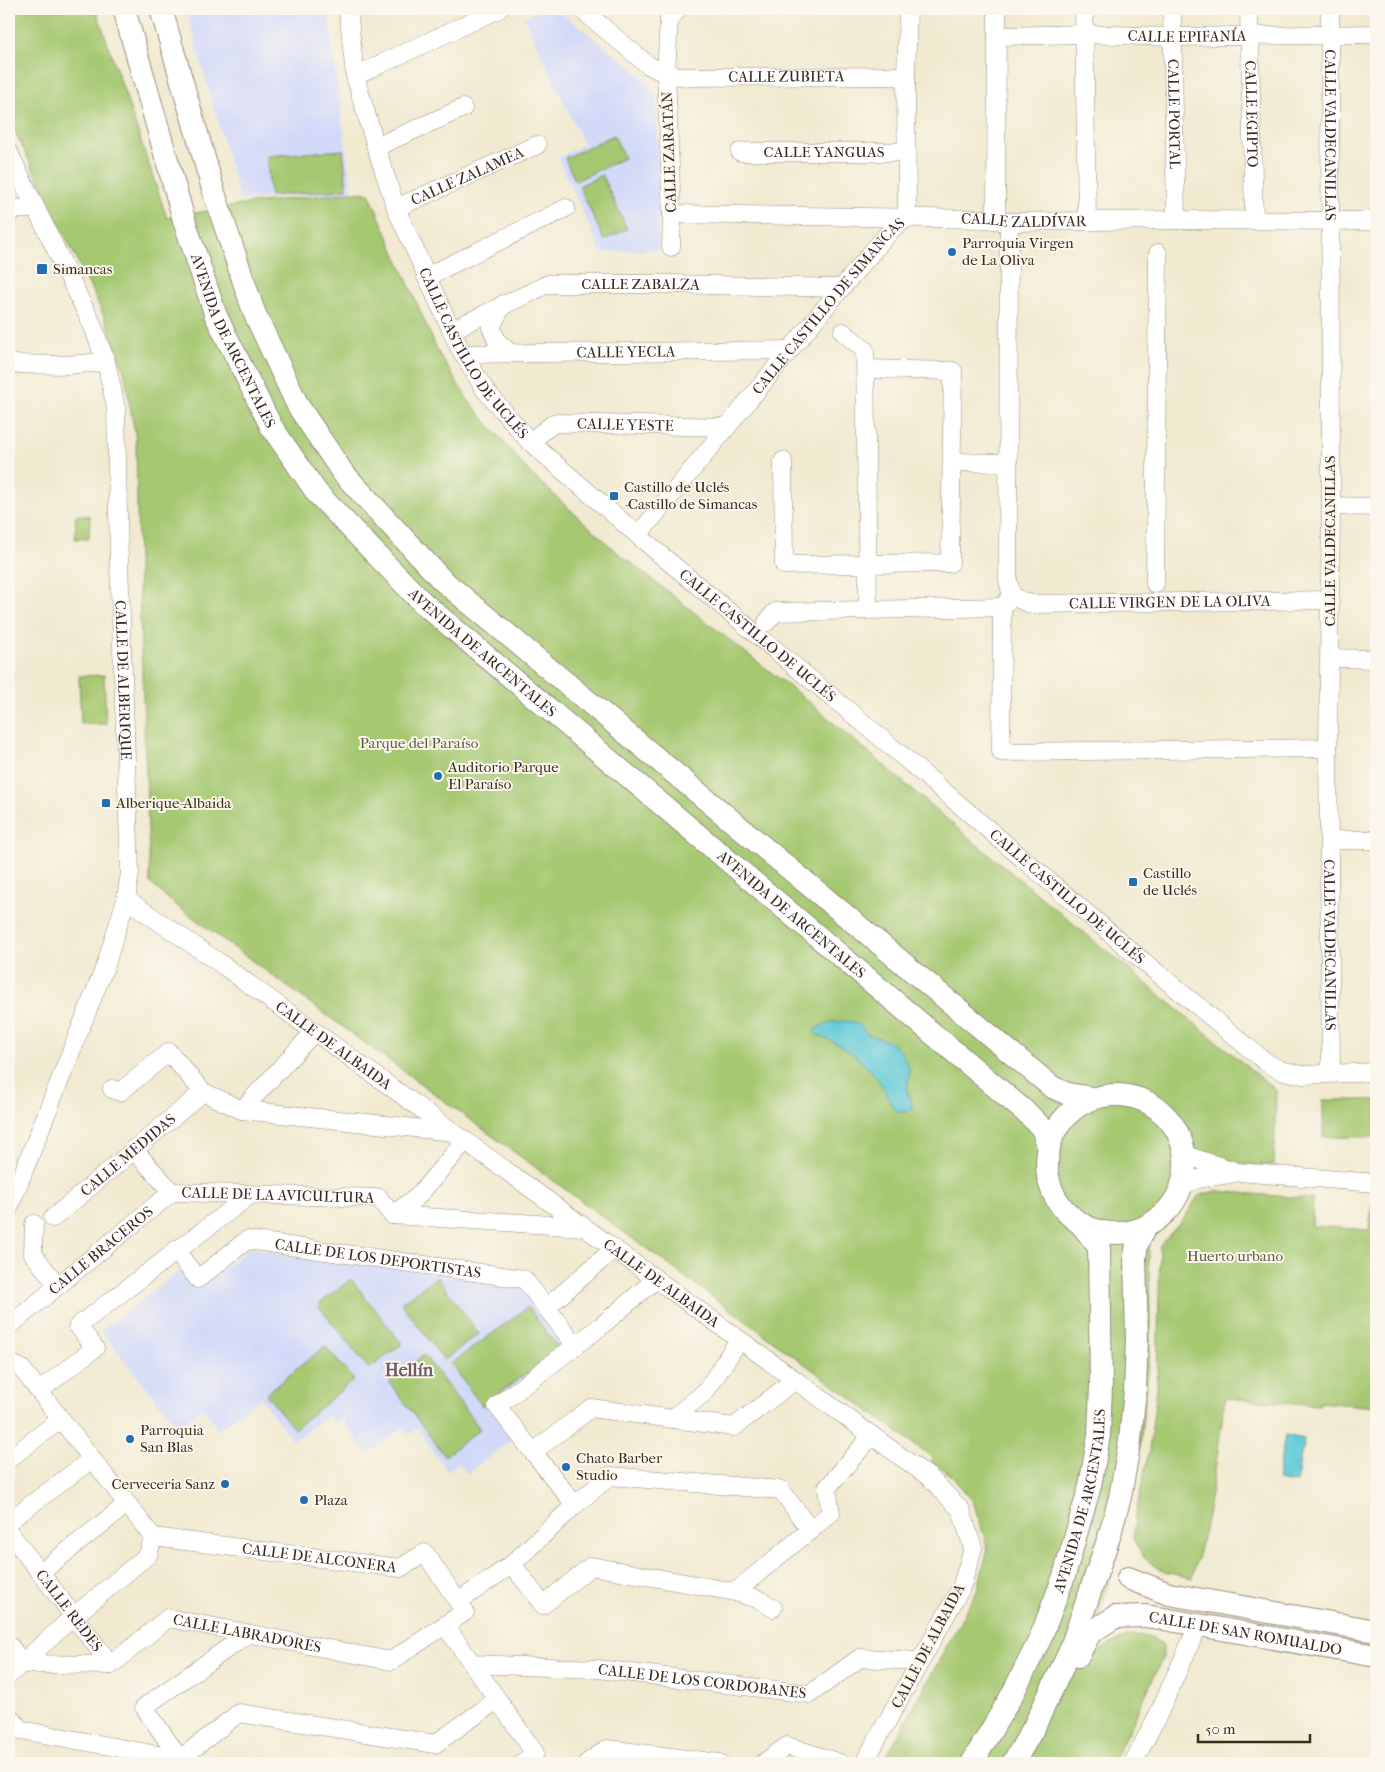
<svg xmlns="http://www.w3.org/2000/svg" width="1385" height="1772" viewBox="0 0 1385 1772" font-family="'IM FELL French Canon',serif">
<rect width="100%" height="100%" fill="#fbf7ec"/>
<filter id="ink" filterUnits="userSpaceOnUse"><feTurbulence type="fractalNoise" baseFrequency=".02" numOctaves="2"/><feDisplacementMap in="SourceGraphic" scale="10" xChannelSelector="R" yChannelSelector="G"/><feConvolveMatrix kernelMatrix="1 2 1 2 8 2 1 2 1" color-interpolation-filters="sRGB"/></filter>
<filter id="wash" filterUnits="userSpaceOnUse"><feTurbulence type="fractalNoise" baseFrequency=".0096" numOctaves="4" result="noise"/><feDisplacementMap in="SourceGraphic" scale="20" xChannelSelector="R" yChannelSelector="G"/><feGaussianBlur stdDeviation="1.12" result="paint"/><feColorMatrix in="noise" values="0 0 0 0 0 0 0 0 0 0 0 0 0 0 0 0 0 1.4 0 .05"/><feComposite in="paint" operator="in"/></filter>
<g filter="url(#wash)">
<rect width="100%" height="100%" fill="#f1ead1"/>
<g fill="#d2d9f9">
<polygon points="186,9 328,9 334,60 352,192 240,200"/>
<polygon points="541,9 554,9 574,22 642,76 652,91 657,104 658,250 601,252 558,158 584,144 524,18"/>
<polygon points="250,1248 519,1285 567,1347 490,1405 514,1438 467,1474 458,1463 448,1472 417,1429 409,1434 403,1427 368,1454 341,1418 334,1423 328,1416 293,1441 260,1398 219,1429 202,1408 178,1427 101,1331 183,1268 198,1288"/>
</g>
<g fill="#a5c871" stroke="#707948">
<path d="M 9,9 L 96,9 L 167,218 L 252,203 L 352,192 L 369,193 L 439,354 L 468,400 L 529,472 L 618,553 L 809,702 L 975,843 L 1276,1090 L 1274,1165 L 1201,1165 L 1174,1211 L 1149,1243 L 1150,1349 L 1140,1447 L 1112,1572 L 1086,1657 C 1115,1646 1130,1622 1163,1645 L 1163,1657 L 1128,1733 L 1112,1763 L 883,1763 L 977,1591 L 988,1549 L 973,1501 L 947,1471 L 946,1472 L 931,1461 L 932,1457 L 173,903 L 150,883 L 138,565 L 136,440 L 124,371 L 105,318 L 9,119 Z"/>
<polygon points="614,135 624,158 575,181 565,158"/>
<polygon points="343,150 347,189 270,196 267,156"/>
<polygon points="602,175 627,229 604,240 579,186"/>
<polygon points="76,515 90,516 89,539 75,539"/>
<polygon points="104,675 106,724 81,724 79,676"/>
<rect x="1323" y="1100" width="53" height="37"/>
<path d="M 1216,1191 L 1313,1199 L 1312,1226 L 1369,1230 L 1372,1204 L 1376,1204 L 1376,1407 L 1320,1402 L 1319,1405 L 1225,1398 C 1217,1459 1209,1519 1192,1578 L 1164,1572 L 1144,1558 L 1133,1539 L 1135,1517 L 1149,1451 L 1157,1389 L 1160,1245 L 1182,1221 L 1199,1195 Z"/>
<polygon points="437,1277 479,1334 444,1360 401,1303"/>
<polygon points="351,1279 402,1344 369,1369 318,1305"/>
<polygon points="528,1307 559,1349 482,1406 451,1364"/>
<polygon points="325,1346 354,1380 294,1429 266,1394"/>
<polygon points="424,1355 480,1429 445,1456 389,1382"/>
</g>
<g fill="#5ec9d8" stroke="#4c7a7b">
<path d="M 846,1021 L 854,1022 L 862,1027 L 867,1034 L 888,1041 L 900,1050 L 910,1069 L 907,1091 L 913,1108 C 907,1113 902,1113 895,1110 C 891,1104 888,1096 884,1089 C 869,1064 843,1044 816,1034 L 814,1032 L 816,1028 L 831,1022 Z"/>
<polygon points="1285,1435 1304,1439 1296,1483 1277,1480"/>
</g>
</g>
<g filter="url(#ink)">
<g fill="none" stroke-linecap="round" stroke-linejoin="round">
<defs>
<g id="minor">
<path id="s1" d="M 348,9 L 355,76 L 376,147 L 396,208 L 458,345 L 485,390 L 530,442 L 662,556 L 874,732 L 1137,956 L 1267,1063 L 1280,1070 L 1302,1075 L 1376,1072"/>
<path id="s2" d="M 581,9 L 648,65 L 666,74 L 688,77 L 906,76"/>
<polyline points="1084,9 1087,221"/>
<path id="s3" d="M 1172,9 L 1176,220"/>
<path id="s4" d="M 1249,9 L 1254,220"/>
<path id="s5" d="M 1330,9 L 1331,506 L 1328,748 L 1331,1073"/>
<path id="s6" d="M 997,36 L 1084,34 L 1172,37 L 1376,34"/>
<polyline points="355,76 499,9"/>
<polyline points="376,147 463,108"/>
<path id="s7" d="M 740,152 L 907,152"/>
<path id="s8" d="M 9,153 L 92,324 L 106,362 L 116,408 L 119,562 L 130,872 L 126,899 L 106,964 L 9,1208"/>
<path id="s9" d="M 396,208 L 537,145"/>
<polyline points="9,209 27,209 34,205"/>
<path id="s10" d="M 672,214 L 987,219 L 1009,222 L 1176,220 L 1376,221"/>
<polyline points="996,220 997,9"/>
<path id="s11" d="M 1009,222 L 1008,580 L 1012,596 L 1030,604 L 1330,600"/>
<polyline points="671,247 672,214 666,74 669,20 678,9"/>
<polyline points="426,277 566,208"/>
<polyline points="503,304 491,327 497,341 510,353"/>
<path id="s12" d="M 452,330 L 548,284 L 669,284 L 840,288"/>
<polyline points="843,332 865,350 868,609"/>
<path id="s13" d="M 464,354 L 789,350"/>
<polyline points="9,364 66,365 106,362"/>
<path id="s14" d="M 530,442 L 554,423 L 727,427"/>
<polyline points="783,461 784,565 950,563 953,371 866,369"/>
<polyline points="952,462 1007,463"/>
<polyline points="1331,506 1376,507"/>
<path id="s15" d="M 638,535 C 724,433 805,328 893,228 L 907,218 L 906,76 L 908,9"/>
<polyline points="1155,584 1158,253"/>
<polyline points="1012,596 1002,607 1001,752 1328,748"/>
<polyline points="767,622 775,612 1002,607"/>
<polyline points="1329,658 1376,659"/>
<polyline points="1329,840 1376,840"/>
<path id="s16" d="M 126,899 L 224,966 L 929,1477 L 961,1510 L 973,1548 L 961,1588 L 864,1763"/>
<polyline points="112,1089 120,1092 169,1052 203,1092 242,1110 453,1132"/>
<polyline points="242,1110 314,1032"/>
<polyline points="1185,1154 1197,1159 1238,1172 1376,1183"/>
<polyline points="1182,1186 1197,1179 1235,1173"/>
<path id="s17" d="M 172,1192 L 379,1198 L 392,1215 L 417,1197 L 465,1141"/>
<polyline points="392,1215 584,1227"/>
<path id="s18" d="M 53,1218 L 203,1092"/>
<polyline points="34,1224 33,1254 58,1286"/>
<path id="s19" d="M 175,1250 L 198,1279 L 247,1240 L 524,1279 L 576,1346"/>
<polyline points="656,1279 601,1326 497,1406 533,1452 591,1408 734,1427 795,1380"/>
<polyline points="546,1308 614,1249"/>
<path id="s20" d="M 9,1326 L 172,1192 L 133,1149"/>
<path id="s21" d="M 9,1363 L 21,1368 L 153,1537 L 400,1568 L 425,1553 L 465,1612 L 445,1625 L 535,1753 L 522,1763"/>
<polyline points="39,1391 95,1348 78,1326 250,1195"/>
<polyline points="672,1419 706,1391 739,1340"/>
<polyline points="9,1459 61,1419"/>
<polyline points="575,1505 610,1476 781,1490 811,1531"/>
<polyline points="9,1521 92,1459"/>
<path id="s22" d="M 9,1532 L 111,1665"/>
<polyline points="512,1564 543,1605 591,1566 735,1592 760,1600 773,1608"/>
<polyline points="41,1572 127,1504"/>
<polyline points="735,1592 831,1513 827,1488 872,1435"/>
<polyline points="458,1602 512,1564 575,1505 533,1452"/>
<path id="s23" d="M 9,1645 L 23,1664 L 111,1665 L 168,1618 L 391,1661 L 445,1625"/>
<path id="s24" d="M 472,1664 L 598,1669 L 810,1694 L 860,1658 L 920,1661"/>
<polyline points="9,1675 74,1616 148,1555 153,1537"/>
<polyline points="9,1716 21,1730 180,1759 239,1713 435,1744 497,1700"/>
<polyline points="180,1759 144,1707 248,1634"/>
<polyline points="587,1763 607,1749 719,1763"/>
<polyline points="764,1763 787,1746 840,1763"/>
<polyline points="1133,1763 1158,1715 1198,1626"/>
</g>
<g id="major">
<path id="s25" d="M 124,9 L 184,220 L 216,316 L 271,426 L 317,493 L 422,602 L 1029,1115 L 1042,1128 L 1049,1149"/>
<polyline points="161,9 215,196 254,312 298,406 343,473 442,580 1052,1087 1068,1094 1093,1098"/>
<circle cx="1116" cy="1164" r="69"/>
<polyline points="1128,1578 1169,1594 1376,1631"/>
<path id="s26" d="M 1115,1617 L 1145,1616 L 1164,1619 L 1376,1656"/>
<polyline points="1078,1656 1090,1633 1115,1617"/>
<path id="s27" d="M 972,1763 L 1012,1695 L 1040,1639 L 1064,1576 L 1090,1486 L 1099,1435 L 1101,1386 L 1099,1247 L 1080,1223"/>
<polyline points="1013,1763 1034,1727 1069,1653 1109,1537 1120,1497 1130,1440 1135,1390 1137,1338 1135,1257 1137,1244 1145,1227"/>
</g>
</defs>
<use href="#minor" stroke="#968a78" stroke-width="19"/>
<use href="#major" stroke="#968a78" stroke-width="24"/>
<use href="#minor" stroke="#fff" stroke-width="18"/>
<use href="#major" stroke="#fff" stroke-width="22"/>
</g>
</g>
<g fill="#1f6fb2" stroke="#fbf7ec" stroke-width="2">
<circle cx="952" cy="252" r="5"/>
<rect x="36" y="263" width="12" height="12" rx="2.5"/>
<rect x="609" y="491" width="10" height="10" rx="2.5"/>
<circle cx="438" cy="776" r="5"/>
<rect x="101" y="798" width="10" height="10" rx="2.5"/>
<rect x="1128" y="877" width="10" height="10" rx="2.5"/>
<circle cx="130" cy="1439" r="5"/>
<circle cx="566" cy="1467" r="5"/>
<circle cx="225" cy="1484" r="5"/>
<circle cx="304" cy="1500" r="5"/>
</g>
<g text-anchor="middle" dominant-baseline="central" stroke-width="4" stroke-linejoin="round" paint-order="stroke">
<g font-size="15" fill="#3b2a1e" stroke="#fbf7ec">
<text stroke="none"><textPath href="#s6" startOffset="190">CALLE EPIFANÍA</textPath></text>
<text stroke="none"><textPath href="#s2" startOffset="228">CALLE ZUBIETA</textPath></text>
<text stroke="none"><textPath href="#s3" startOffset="105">CALLE PORTAL</textPath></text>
<text stroke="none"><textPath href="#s4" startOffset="105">CALLE EGIPTO</textPath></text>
<text stroke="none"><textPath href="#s5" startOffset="126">CALLE VALDECANILLAS</textPath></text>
<text transform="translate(669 152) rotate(-92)">CALLE ZARATÁN</text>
<text stroke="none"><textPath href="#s7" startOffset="84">CALLE YANGUAS</textPath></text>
<text stroke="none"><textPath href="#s9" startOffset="78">CALLE ZALAMEA</textPath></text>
<text stroke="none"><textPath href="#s10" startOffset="352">CALLE ZALDÍVAR</textPath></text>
<text stroke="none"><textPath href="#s12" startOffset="199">CALLE ZABALZA</textPath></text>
<text stroke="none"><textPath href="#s15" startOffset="298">CALLE CASTILLO DE SIMANCAS</textPath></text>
<text stroke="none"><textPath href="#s25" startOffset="350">AVENIDA DE ARCENTALES</textPath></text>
<text stroke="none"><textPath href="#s1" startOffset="371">CALLE CASTILLO DE UCLÉS</textPath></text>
<text stroke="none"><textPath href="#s13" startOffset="162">CALLE YECLA</textPath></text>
<text stroke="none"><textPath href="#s14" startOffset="102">CALLE YESTE</textPath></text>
<text transform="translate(1330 541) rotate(-90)">CALLE VALDECANILLAS</text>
<text stroke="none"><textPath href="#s11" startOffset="534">CALLE VIRGEN DE LA OLIVA</textPath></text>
<text stroke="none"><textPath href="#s1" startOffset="776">CALLE CASTILLO DE UCLÉS</textPath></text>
<text stroke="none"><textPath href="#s25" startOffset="755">AVENIDA DE ARCENTALES</textPath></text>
<text stroke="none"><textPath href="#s8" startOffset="550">CALLE DE ALBERIQUE</textPath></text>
<text stroke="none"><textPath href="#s1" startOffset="1181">CALLE CASTILLO DE UCLÉS</textPath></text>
<text stroke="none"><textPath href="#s25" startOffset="1160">AVENIDA DE ARCENTALES</textPath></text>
<text stroke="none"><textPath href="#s5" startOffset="936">CALLE VALDECANILLAS</textPath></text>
<text stroke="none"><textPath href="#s16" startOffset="254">CALLE DE ALBAIDA</textPath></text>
<text stroke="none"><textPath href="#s18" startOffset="98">CALLE MEDIDAS</textPath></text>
<text stroke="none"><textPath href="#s17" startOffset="106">CALLE DE LA AVICULTURA</textPath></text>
<text stroke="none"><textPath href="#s20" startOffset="119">CALLE BRACEROS</textPath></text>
<text stroke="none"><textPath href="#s19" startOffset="232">CALLE DE LOS DEPORTISTAS</textPath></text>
<text stroke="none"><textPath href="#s16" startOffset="659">CALLE DE ALBAIDA</textPath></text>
<text stroke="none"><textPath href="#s27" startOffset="286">AVENIDA DE ARCENTALES</textPath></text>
<text stroke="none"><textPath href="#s21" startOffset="395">CALLE DE ALCONERA</textPath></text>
<text stroke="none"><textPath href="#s22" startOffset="99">CALLE REDES</textPath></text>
<text stroke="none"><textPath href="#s23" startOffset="266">CALLE LABRADORES</textPath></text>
<text stroke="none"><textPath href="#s26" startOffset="132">CALLE DE SAN ROMUALDO</textPath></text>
<text transform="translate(928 1646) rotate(-62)">CALLE DE ALBAIDA</text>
<text stroke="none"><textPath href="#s24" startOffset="231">CALLE DE LOS CORDOBANES</textPath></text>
</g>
<g font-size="15" fill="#3b2a1e" stroke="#fbf7ec" text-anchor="start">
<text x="962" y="243">Parroquia Virgen<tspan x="962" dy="17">de La Oliva</tspan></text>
<text x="53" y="269">Simancas</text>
<text x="624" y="487">Castillo de Uclés<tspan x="624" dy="17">-Castillo de Simancas</tspan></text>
<text x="448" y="767">Auditorio Parque<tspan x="448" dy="17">El Paraíso</tspan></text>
<text x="116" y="803">Alberique-Albaida</text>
<text x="1143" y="873">Castillo<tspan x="1143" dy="17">de Uclés</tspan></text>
<text x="140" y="1430">Parroquia<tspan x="140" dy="17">San Blas</tspan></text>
<text x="576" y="1458">Chato Barber<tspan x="576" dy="17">Studio</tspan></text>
<text x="215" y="1484" text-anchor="end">Cerveceria Sanz</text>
<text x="314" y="1500">Plaza</text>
</g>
<g font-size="15" fill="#5b5937" stroke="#fbf7ec">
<text x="419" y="743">Parque del Paraíso</text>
<text x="1235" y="1256">Huerto urbano</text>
</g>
<g font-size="18" font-weight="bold" fill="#705a68" stroke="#fbf7ec">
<text x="409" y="1370">Hellín</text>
</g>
</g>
<rect width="1385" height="1772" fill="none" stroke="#fbf7ec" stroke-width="30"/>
<path d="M1198 1734v8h112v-8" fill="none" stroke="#3b2a1e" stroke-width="2.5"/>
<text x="1205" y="1734" font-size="15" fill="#3b2a1e" stroke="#fbf7ec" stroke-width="4" paint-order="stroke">50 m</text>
</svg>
